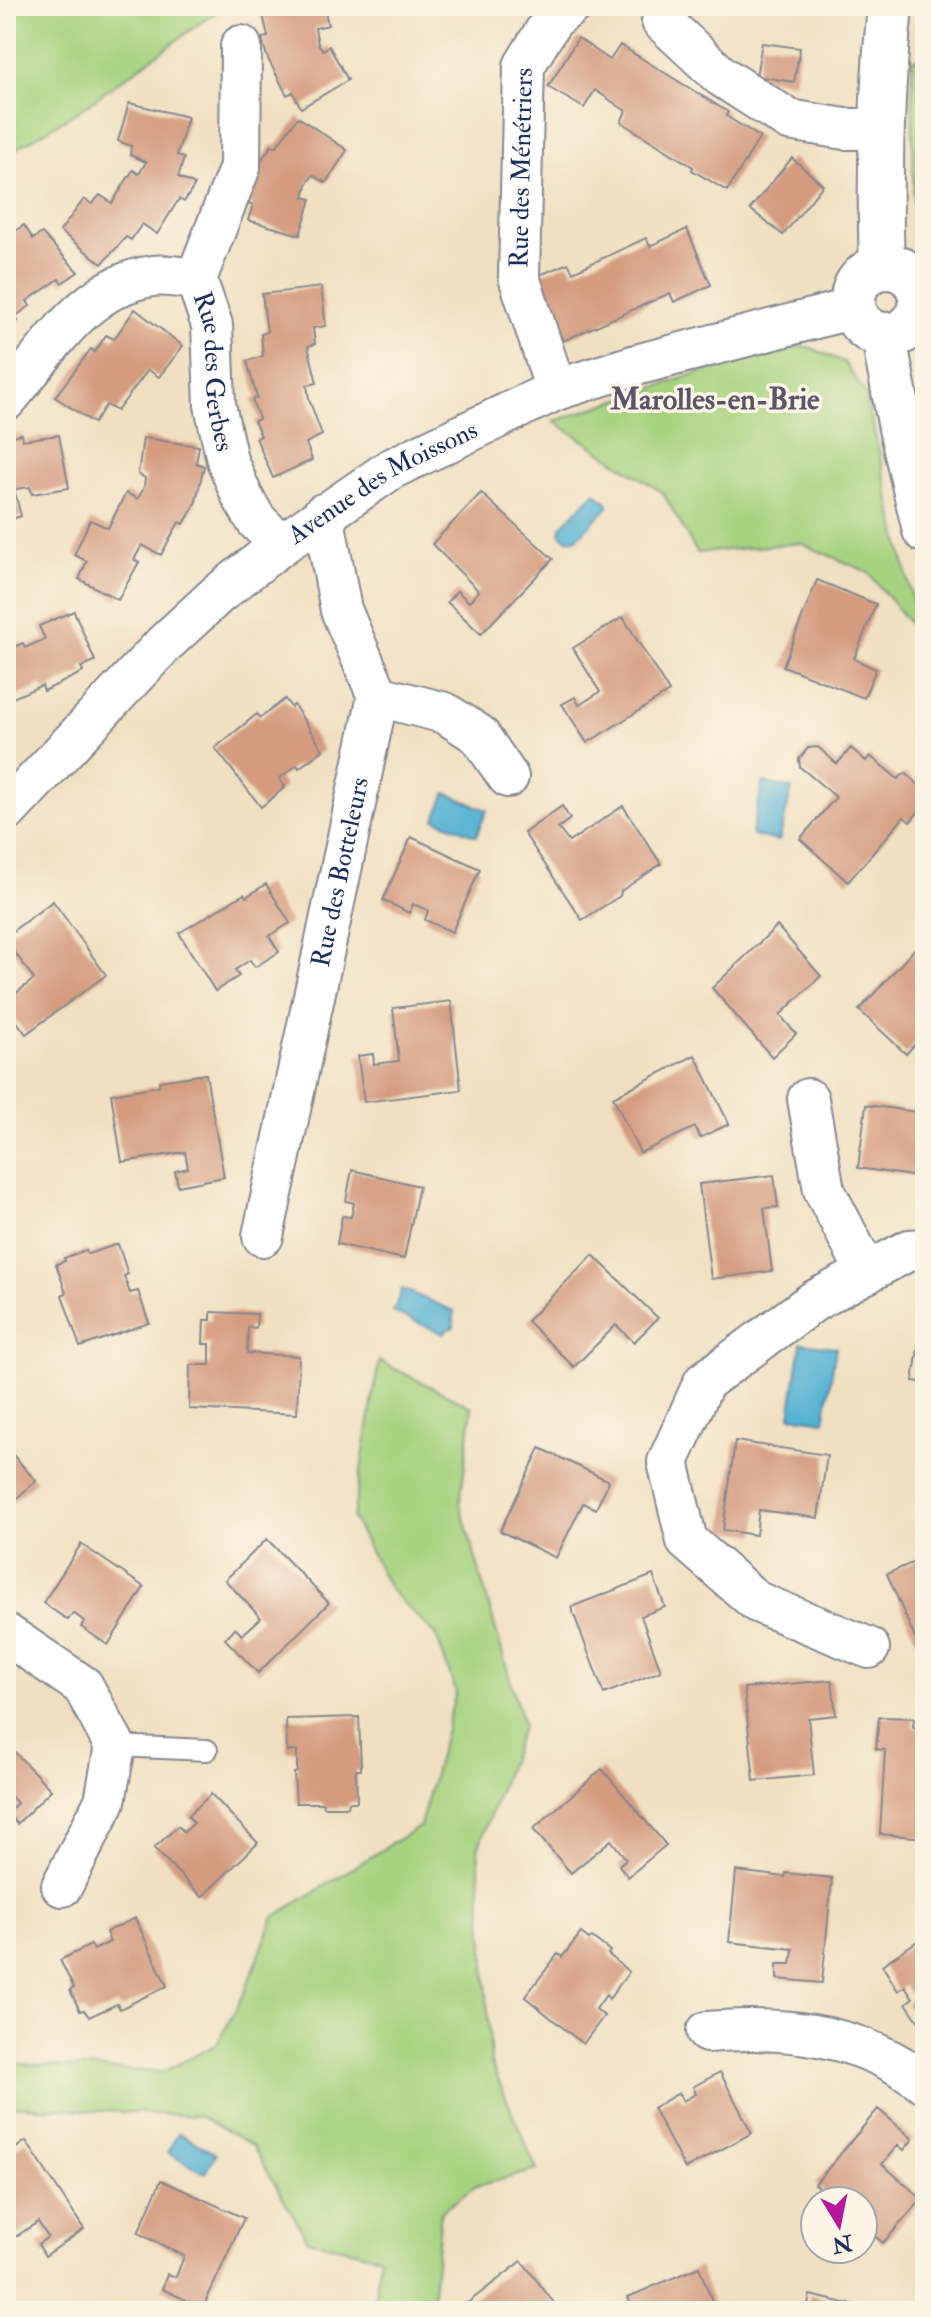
<svg xmlns="http://www.w3.org/2000/svg" width="931" height="2317" viewBox="0 0 931 2317" font-family="'IM FELL Double Pica',serif">
<rect width="100%" height="100%" fill="#fcf5e5"/>
<filter id="ink" filterUnits="userSpaceOnUse"><feTurbulence type="fractalNoise" baseFrequency=".0125" numOctaves="2"/><feDisplacementMap in="SourceGraphic" scale="16" xChannelSelector="R" yChannelSelector="G"/><feConvolveMatrix kernelMatrix="1 2 1 2 8 2 1 2 1" color-interpolation-filters="sRGB"/></filter>
<filter id="wash" filterUnits="userSpaceOnUse"><feTurbulence type="fractalNoise" baseFrequency=".006" numOctaves="4" result="noise"/><feDisplacementMap in="SourceGraphic" scale="32" xChannelSelector="R" yChannelSelector="G"/><feGaussianBlur stdDeviation="1.8" result="paint"/><feColorMatrix in="noise" values="0 0 0 0 0 0 0 0 0 0 0 0 0 0 0 0 0 1.4 0 .05"/><feComposite in="paint" operator="in"/></filter>
<g filter="url(#wash)">
<rect width="100%" height="100%" fill="#f0e0c1"/>
<g fill="#a7d380" stroke="#61816f" stroke-width="2">
<polygon points="6,6 224,6 80,110 6,155"/>
<polygon points="912,59 925,60 925,233 914,226"/>
<polygon points="780,346 809,347 844,362 866,395 921,638 868,572 800,543 697,553 663,493 554,421"/>
<polygon points="379,1361 472,1407 460,1504 523,1725 478,1849 491,2063 537,2170 476,2186 441,2212 431,2311 374,2311 380,2257 308,2240 252,2145 199,2116 6,2106 6,2063 163,2072 217,2044 245,1992 274,1917 420,1826 456,1692 436,1635 390,1590 353,1518"/>
</g>
<g fill="#55b2d3" stroke="#387098" stroke-width="2">
<path d="M 595,492 L 607,502 L 608,507 L 577,538 C 569,541 566,539 560,533 L 561,527 Z"/>
<polygon points="763,782 792,789 779,841 751,835"/>
<polygon points="446,793 487,810 476,836 435,819"/>
<polygon points="402,1289 454,1311 454,1327 446,1330 444,1334 393,1312"/>
<polygon points="801,1343 836,1347 824,1421 790,1416"/>
<polygon points="178,2133 216,2154 205,2173 167,2153"/>
</g>
<g id="blocks">
<g fill="#d49b7f">
<polygon points="261,6 324,6 328,25 315,28 318,44 323,50 329,46 348,80 301,108 293,92 287,95 267,57 262,38 268,37"/>
<polygon points="578,38 610,60 620,45 728,112 726,116 760,137 727,191 692,170 693,167 621,122 626,111 595,90 584,108 548,87"/>
<polygon points="762,43 800,48 794,82 756,76"/>
<polygon points="129,103 188,117 177,155 184,158 178,177 195,185 184,202 179,199 157,234 142,224 131,240 126,237 102,264 60,231 84,199 92,204 100,195 112,203 133,170 139,174 146,162 130,155 131,146 118,141"/>
<polygon points="298,117 347,150 326,183 313,175 307,184 304,197 311,199 300,235 248,220 253,205 247,202 260,162 272,145 276,147"/>
<polygon points="792,158 823,185 783,235 750,209"/>
<polygon points="24,225 33,239 42,233 78,272 62,283 59,279 27,301 30,306 16,316 18,321 6,329 6,238"/>
<polygon points="687,229 711,285 674,302 670,293 563,341 535,277 568,263 573,272 646,238 650,246"/>
<polygon points="321,287 326,326 313,328 315,344 308,346 317,383 307,385 309,399 322,435 306,443 312,460 273,478 256,438 261,436 254,421 259,419 252,400 257,398 247,361 263,356 261,334 267,332 262,294"/>
<polygon points="135,309 183,346 159,377 148,370 117,411 106,405 94,423 55,397 91,349 95,352 106,335 114,339"/>
<polygon points="22,434 23,440 59,435 69,488 32,494 30,487 14,489 21,516 6,521 6,437"/>
<polygon points="143,438 199,446 196,463 204,466 195,505 184,524 179,522 161,555 142,545 134,560 139,562 118,600 79,579 87,561 74,555 90,520 108,528 126,493 138,499 144,487 145,478 138,474"/>
<polygon points="481,493 553,559 481,634 447,602 457,591 469,602 479,591 432,544"/>
<polygon points="817,580 876,604 854,659 876,669 864,698 783,666"/>
<polygon points="74,611 95,661 81,667 83,672 44,691 42,685 6,701 6,650 23,643 25,648 45,639 39,626"/>
<polygon points="623,617 669,692 587,743 562,704 575,697 579,705 600,692 573,648"/>
<polygon points="285,699 291,707 294,705 323,750 299,768 297,765 279,779 285,787 261,807 215,748 257,714 260,718"/>
<polygon points="818,747 837,764 851,748 866,761 870,756 898,779 905,773 925,790 925,804 910,822 904,817 848,882 800,839 836,797 800,767 799,759 808,748"/>
<polygon points="562,806 570,819 558,828 569,842 623,806 661,864 621,891 620,896 582,920 524,833"/>
<polygon points="411,837 480,869 452,932 425,920 428,910 413,904 409,913 383,900"/>
<polygon points="266,884 290,923 269,936 279,952 255,967 250,960 235,970 239,976 215,991 179,933 244,894 246,897"/>
<polygon points="53,901 106,975 26,1034 6,1007 6,991 10,988 15,994 34,979 6,940 6,936"/>
<polygon points="777,926 821,976 780,1015 796,1034 772,1057 712,988"/>
<polygon points="921,942 925,945 925,1033 906,1054 859,1010"/>
<polygon points="451,1001 461,1090 364,1102 358,1056 373,1054 374,1064 399,1061 393,1008"/>
<polygon points="695,1055 729,1124 700,1138 695,1127 640,1153 613,1097"/>
<polygon points="206,1074 224,1177 178,1186 175,1171 188,1168 185,1152 122,1162 111,1094 159,1086 159,1081"/>
<polygon points="866,1105 925,1113 925,1178 858,1168"/>
<polygon points="352,1170 419,1186 404,1259 337,1244 342,1216 351,1217 354,1203 346,1201"/>
<polygon points="774,1175 778,1207 764,1208 772,1271 711,1279 699,1184"/>
<polygon points="118,1244 128,1274 124,1276 130,1293 138,1291 149,1323 80,1347 62,1295 66,1293 56,1264 65,1261 64,1258 86,1250 88,1254"/>
<polygon points="593,1255 658,1318 634,1342 616,1325 574,1367 527,1321"/>
<polygon points="211,1312 257,1314 256,1328 248,1327 247,1353 299,1356 297,1414 189,1409 190,1365 210,1365 210,1344 203,1344 204,1320 211,1320"/>
<polygon points="923,1317 925,1318 925,1383 913,1381"/>
<polygon points="735,1441 827,1455 818,1518 759,1510 756,1535 723,1530"/>
<polygon points="6,1447 36,1481 6,1508"/>
<polygon points="540,1448 609,1481 596,1509 583,1503 556,1558 500,1531"/>
<polygon points="267,1539 329,1603 258,1673 225,1639 235,1628 242,1635 261,1618 225,1580"/>
<polygon points="81,1544 144,1587 108,1645 81,1627 84,1621 73,1613 68,1620 43,1603"/>
<polygon points="925,1557 925,1642 918,1645 887,1574"/>
<polygon points="653,1575 665,1607 641,1616 661,1671 604,1694 571,1607"/>
<polygon points="832,1680 836,1715 808,1718 814,1775 754,1781 744,1688"/>
<polygon points="359,1717 361,1770 356,1770 357,1802 349,1802 348,1807 324,1807 323,1803 296,1803 294,1773 297,1772 297,1751 287,1751 286,1719"/>
<polygon points="879,1717 914,1718 913,1727 925,1728 925,1838 880,1834 885,1750 876,1749"/>
<polygon points="6,1743 51,1790 17,1824 7,1813 17,1803 6,1791"/>
<polygon points="602,1769 666,1845 628,1877 619,1865 626,1859 611,1840 571,1873 533,1829"/>
<polygon points="211,1794 258,1843 202,1897 154,1848 178,1826 184,1832 194,1823 188,1816"/>
<polygon points="736,1871 785,1877 786,1873 832,1878 822,1983 777,1979 777,1964 791,1964 793,1949 729,1942"/>
<polygon points="135,1918 167,1986 120,2009 117,2004 89,2017 84,2010 80,2011 70,1990 74,1988 60,1960 91,1945 94,1950 110,1942 106,1932"/>
<polygon points="581,1933 589,1939 592,1937 610,1951 608,1954 629,1972 609,1999 606,1995 596,2009 604,2016 583,2044 525,1997 558,1954 562,1957"/>
<polygon points="925,1936 925,2031 906,2003 913,1998 905,1986 898,1991 882,1965"/>
<polygon points="720,2072 752,2133 685,2169 653,2108 679,2093 683,2101 696,2094 693,2087"/>
<polygon points="878,2109 913,2139 904,2150 898,2145 882,2164 922,2199 883,2243 863,2226 863,2201 835,2201 815,2184"/>
<polygon points="26,2141 84,2229 45,2256 38,2244 48,2237 38,2222 6,2243 6,2155"/>
<polygon points="161,2180 244,2218 203,2308 162,2289 167,2274 176,2277 184,2256 138,2233"/>
<polygon points="522,2261 560,2311 457,2311"/>
<polygon points="699,2267 716,2311 634,2311 628,2297"/>
<polygon points="810,2295 875,2310 875,2311 807,2311"/>
</g>
</g>
</g>
<g filter="url(#ink)">
<use href="#blocks" fill-opacity="0" stroke="#868890" stroke-width="2"/>
<g fill="none" stroke-linecap="round" stroke-linejoin="round">
<defs>
<polyline id="service" points="115,1746 207,1750"/>
<g id="minor">
<polyline points="671,6 662,21 721,76 789,120 845,129 881,129"/>
<polyline points="196,279 240,167 241,46"/>
<polyline points="920,291 925,290"/>
<path id="s1" d="M 556,390 L 519,277 L 524,66 L 552,20 L 570,6"/>
<path id="s2" d="M 6,400 C 48,352 84,285 153,276 C 167,274 183,278 196,279 L 212,325 L 215,405 L 227,460 L 242,496 L 256,520 L 281,545"/>
<polyline points="378,696 445,713 479,735 508,777"/>
<path id="s3" d="M 6,812 L 165,643 L 217,595 L 281,545 L 391,469 L 556,390 L 636,365 L 854,308"/>
<polyline points="808,1099 824,1190 867,1273"/>
<path id="s4" d="M 263,1236 L 378,696 L 341,610 L 323,514"/>
<polyline points="6,1634 83,1686 115,1746 105,1801 62,1886"/>
<polyline points="869,1648 757,1602 687,1541 668,1462 704,1382 814,1301 909,1250 925,1249"/>
<path d="M 707,2032 C 784,2025 863,2034 925,2083"/>
</g>
<g id="tertiary">
<path d="M 882,267 C 879,180 881,93 890,6"/>
<circle cx="887" cy="301" r="34"/>
<polyline points="887,335 887,354 901,428 925,530"/>
</g>
</defs>
<use href="#service" stroke="#868890" stroke-width="24"/>
<use href="#minor" stroke="#868890" stroke-width="44"/>
<use href="#tertiary" stroke="#868890" stroke-width="48"/>
<use href="#service" stroke="#fff" stroke-width="20"/>
<use href="#minor" stroke="#fff" stroke-width="40"/>
<use href="#tertiary" stroke="#fff" stroke-width="44"/>
</g>
</g>
<g text-anchor="middle" dominant-baseline="central" stroke-width="7" stroke-linejoin="round" paint-order="stroke">
<g font-size="26" fill="#1b2f5e" stroke="#fcf5e5">
<text stroke="none"><textPath href="#s1" startOffset="228">Rue des Ménétriers</textPath></text>
<text stroke="none"><textPath href="#s2" startOffset="336">Rue des Gerbes</textPath></text>
<text stroke="none"><textPath href="#s3" startOffset="504">Avenue des Moissons</textPath></text>
<text stroke="none"><textPath href="#s4" startOffset="372">Rue des Botteleurs</textPath></text>
</g>
<g font-size="30" font-weight="bold" fill="#5c556a" stroke="#fcf5e5">
<text x="715" y="399">Marolles-en-Brie</text>
</g>
</g>
<rect width="931" height="2317" fill="none" stroke="#fcf5e5" stroke-width="32"/>
<g transform="translate(839 2225) rotate(170)"><circle r="38" fill="#fcf5e5" stroke="#a2a6af" stroke-width="2"/>
<path d="M0-6L14 30L0 20L-14 30Z" fill="#b5179e"/>
<text y="-12" font-size="22" font-weight="bold" text-anchor="middle" fill="#1b2f5e">N</text>
</g>
</svg>
